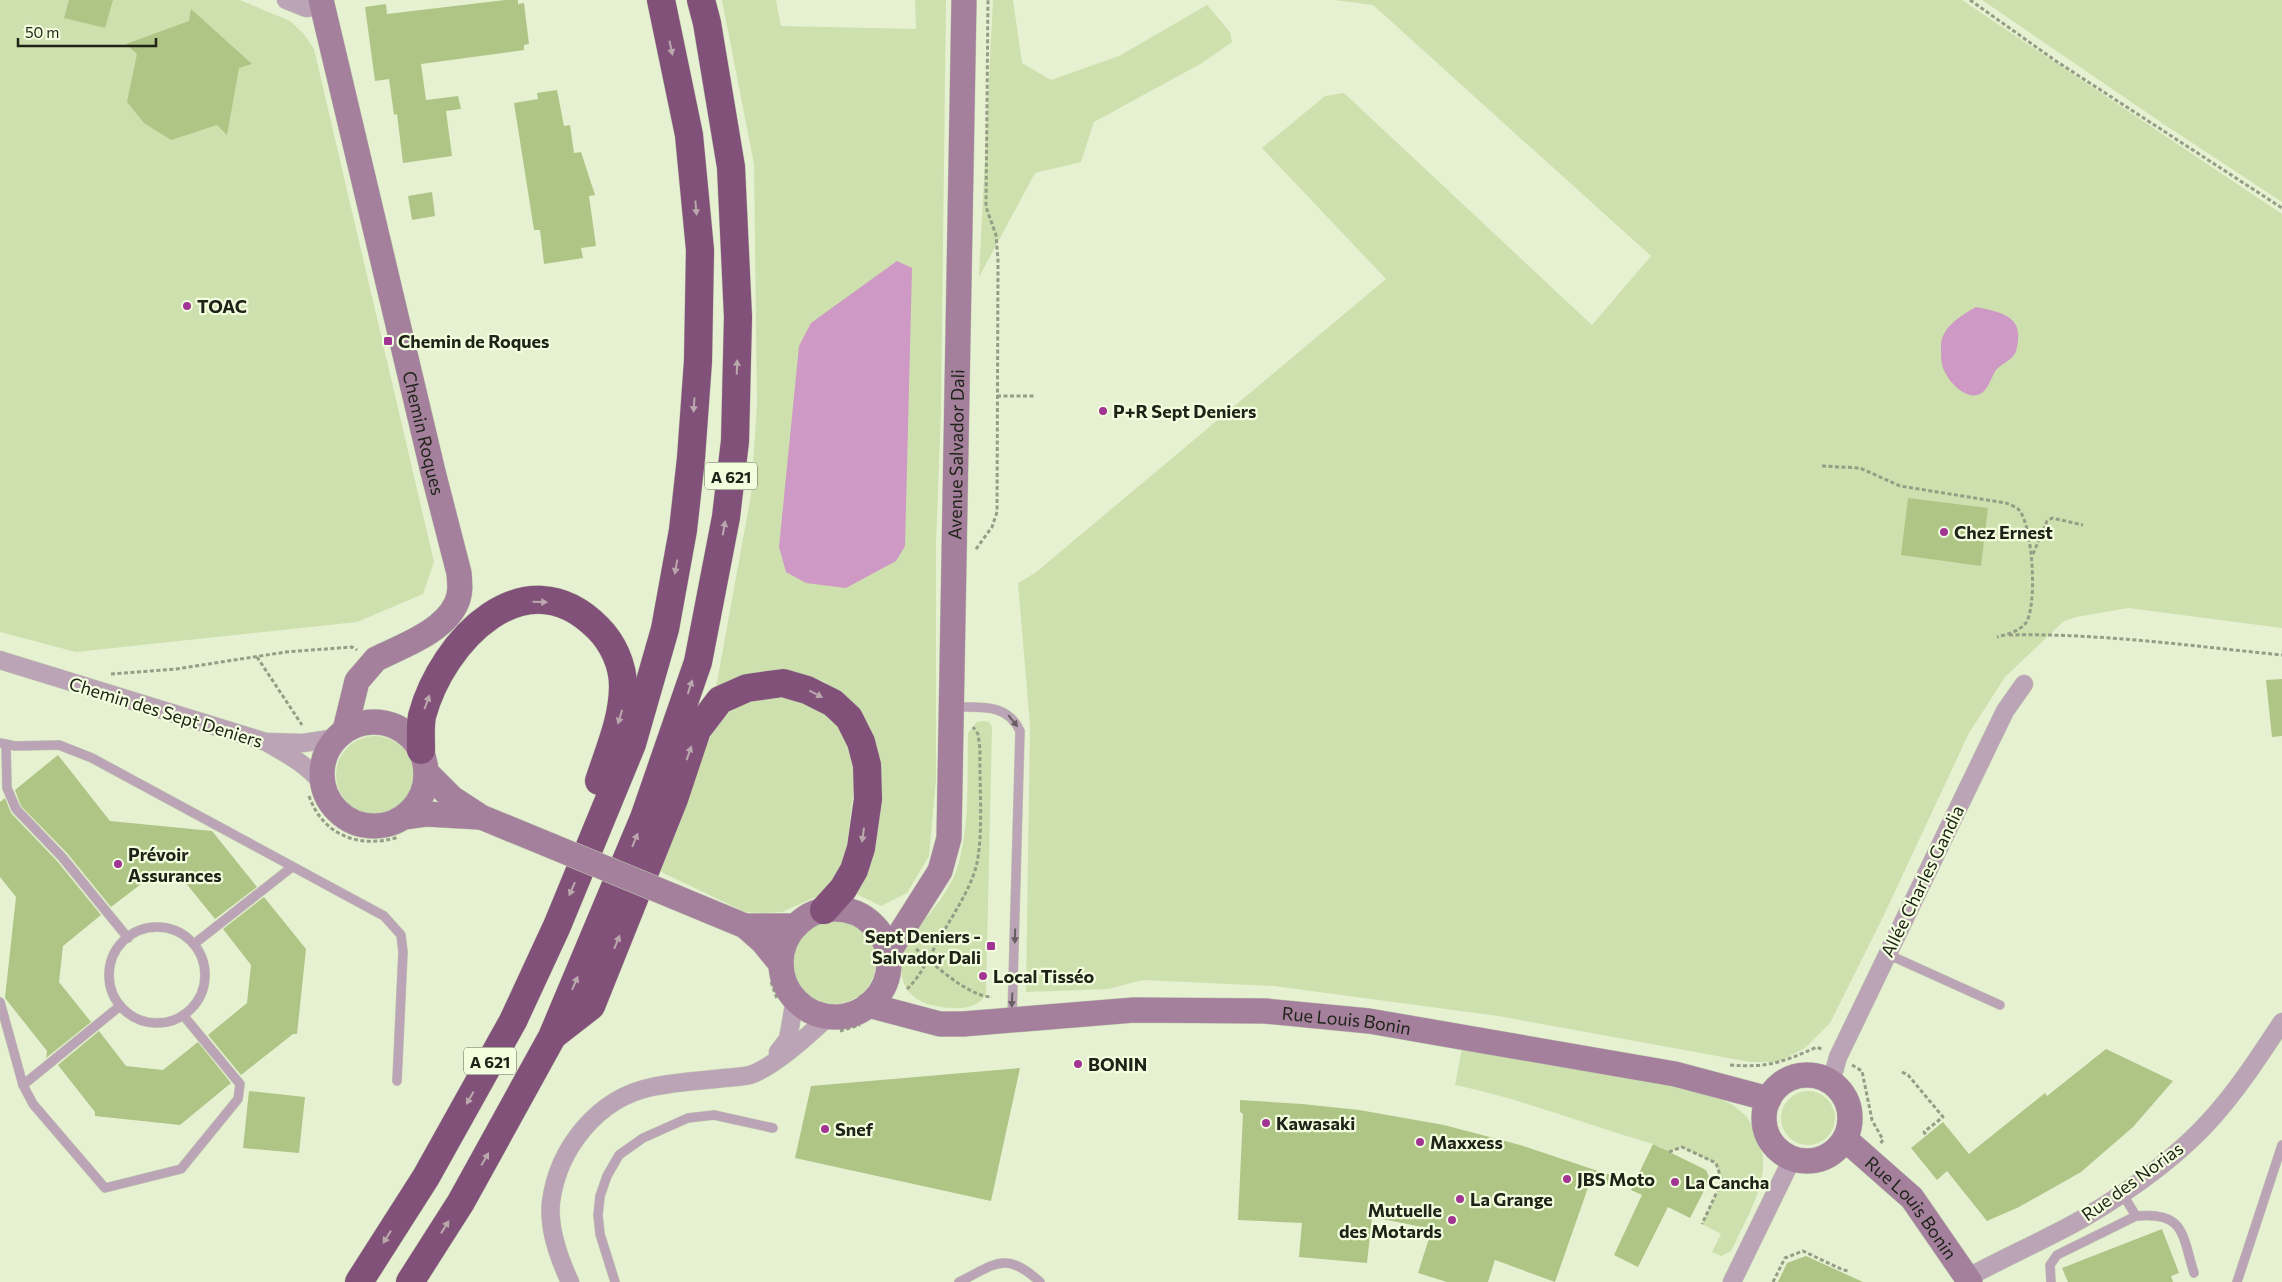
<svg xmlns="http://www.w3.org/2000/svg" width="2282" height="1282" viewBox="0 0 2282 1282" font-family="Commissioner,sans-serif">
<rect width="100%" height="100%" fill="#e6f1d2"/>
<g fill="#cee0ae">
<polygon points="0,0 240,0 290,21 303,33 314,49 434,562 423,594 357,622 76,652 0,632"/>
<polygon points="722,0 776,0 781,26 916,29 915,0 946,0 941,411 936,544 936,780 929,856 907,893 881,906 852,892 867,727 824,681 768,671 715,693 751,495 757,404 754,164"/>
<polygon points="993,0 1013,0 1022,63 1051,80 1119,56 1207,5 1230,32 1232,42 1202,63 1094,122 1081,162 1035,173 979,277"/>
<polygon points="1334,0 1962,0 2282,214 2282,628 2128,608 2076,617 2064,621 2005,677 1969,733 1883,917 1830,1023 1805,1048 1778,1062 1750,1062 1498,1016 1274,986 1143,980 1108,989 1026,992 1030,726 1018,583 1035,573 1386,279 1262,148 1325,96 1344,93 1592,325 1651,256 1373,5"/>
<polygon points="1982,0 2282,0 2282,202 2162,123"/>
<path d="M 776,694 L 800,697 L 822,710 L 841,726 L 852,752 L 855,778 L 843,878 L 820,895 L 782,912 L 761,913 L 745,912 L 657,870 C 671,832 702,731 732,710 C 745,701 761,698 776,694 Z"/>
<path d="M 984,721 L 989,722 L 992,727 L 986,994 C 980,1006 965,1009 953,1008 C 925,1007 901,998 901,966 C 901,957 901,948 906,940 C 910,933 918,927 924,920 C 938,904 954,883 959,862 C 970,821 967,775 968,733 L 977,722 Z"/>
<circle cx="375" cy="775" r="39"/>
<circle cx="834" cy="962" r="42"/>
<path d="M 1463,1043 L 1667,1082 L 1712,1095 L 1733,1105 L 1747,1117 L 1752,1126 L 1763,1156 L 1763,1170 L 1759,1190 L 1750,1212 L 1731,1251 L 1721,1256 L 1712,1252 L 1721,1234 L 1702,1224 L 1722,1182 L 1716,1163 L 1682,1147 L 1669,1152 L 1667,1156 L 1659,1151 L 1661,1147 L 1653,1144 C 1587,1125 1523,1099 1455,1085 Z"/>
<circle cx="1808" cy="1118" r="27"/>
</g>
<g fill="#cf99c5">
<polygon points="897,261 912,268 905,546 896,561 846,588 806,583 786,572 779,547 799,346 811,323"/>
<path d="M 1976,307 C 1995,311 2022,314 2018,341 C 2017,345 2017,352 2014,355 C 2010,361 2001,364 1996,370 C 1992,376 1990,384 1985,390 C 1970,407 1945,380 1942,364 C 1941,359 1941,353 1941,348 C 1940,328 1960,316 1976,307 Z"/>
</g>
<g fill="#afc586">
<polygon points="69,0 113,0 105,28 64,18"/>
<polygon points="505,0 518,0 518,4 524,3 529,44 524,45 524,50 421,64 426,100 458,96 461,109 446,111 452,156 403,163 397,114 394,115 389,79 375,81 365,7 386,4 387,14"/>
<polygon points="191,9 252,64 239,68 227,135 217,125 171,140 144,123 127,102 137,54 126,44 189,21"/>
<polygon points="557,90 564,126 570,125 574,153 581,152 595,195 589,196 596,246 581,248 583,258 544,264 540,230 534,230 514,103 538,99 537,93"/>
<polygon points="432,192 435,216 412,220 408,196"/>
<polygon points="1908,498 1988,508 1981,566 1901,555"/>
<polygon points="2282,679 2282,736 2272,737 2266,680"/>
<polygon points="58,755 110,821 212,831 257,887 215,919 185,882 149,878 111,907 67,853 21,806 15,790"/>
<polygon points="5,798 11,813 57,861 101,915 63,946 59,982 91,1022 46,1058 47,1051 5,998 16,897 0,877 0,802"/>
<polygon points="264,897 306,949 297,1034 293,1034 241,1075 208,1035 247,1003 251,965 223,929"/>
<polygon points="99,1031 126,1066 163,1070 198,1042 231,1083 180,1125 95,1116 95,1112 58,1065"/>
<polygon points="2106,1049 2173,1081 2133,1127 2081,1172 2019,1207 1987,1221 1947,1171 1937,1180 1911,1148 1943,1122 1969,1154 2045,1093 2047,1096"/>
<polygon points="1020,1068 991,1201 795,1158 811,1086"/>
<polygon points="249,1091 305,1097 299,1153 243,1148"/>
<polygon points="1240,1100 1302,1104 1359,1110 1444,1125 1520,1145 1622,1179 1621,1186 1590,1182 1555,1282 1495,1260 1488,1282 1447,1282 1418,1273 1432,1229 1372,1217 1367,1263 1299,1257 1302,1223 1238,1220 1243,1114 1240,1112"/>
<polygon points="1653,1144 1706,1170 1710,1179 1690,1218 1668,1207 1638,1267 1614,1255 1642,1195 1631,1190"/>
<polygon points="2162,1229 2179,1273 2171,1276 2173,1282 2068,1282 2062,1268"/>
<polygon points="1806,1256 1863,1282 1778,1282 1787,1263"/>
</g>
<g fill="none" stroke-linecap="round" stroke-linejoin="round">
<defs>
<g id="lane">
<path d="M 952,707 C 979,708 1007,702 1020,731 L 1012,1019"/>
<polyline points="0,743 15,746 59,745 92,758 384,916 401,935 403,952 397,1081"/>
<polyline points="6,744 7,788 16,809 62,857 128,938"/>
<circle cx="157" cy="975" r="48"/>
<polyline points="194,944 292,867"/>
<polyline points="1887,954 2000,1005"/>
<polyline points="0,1002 23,1085 33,1104 105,1188 181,1169 238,1099 240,1084 183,1015"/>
<polyline points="23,1085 120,1006"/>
<path d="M 2136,1216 C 2185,1211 2182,1235 2194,1273"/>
<polyline points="615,1282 600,1234 598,1215 600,1196 607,1176 619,1155 643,1138 688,1118 714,1115 773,1128"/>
<path d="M 959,1282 C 996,1264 1005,1250 1040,1282"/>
<polyline points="2051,1282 2050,1265 2057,1255 2136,1216 2122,1193"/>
<polyline points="2237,1282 2282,1145"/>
</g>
<g id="street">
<polyline points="286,0 306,8 322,6"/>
<path d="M 0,660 L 266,742 C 287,754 306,764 322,783"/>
<polyline points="269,742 303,743 336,738"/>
<polyline points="778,1052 788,1039 795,999"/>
<polyline points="1831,1082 1838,1057 2005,711 2024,684"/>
<path d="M 1967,1278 C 2005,1257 2045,1240 2082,1219 C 2128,1192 2177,1158 2213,1117 C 2239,1088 2260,1055 2282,1022"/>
<path d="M 570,1282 C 559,1258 548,1229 551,1202 C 558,1148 598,1098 652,1087 C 676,1082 700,1081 724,1078 C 732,1077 742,1077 750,1075 C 774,1067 810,1034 829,1016"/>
<polyline points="1732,1282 1792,1159"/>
</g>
<g id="secondary">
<path id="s1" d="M 321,0 L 433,472 L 459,573 C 460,584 461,594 456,604 C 443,632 402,646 376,659 L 357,681 L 345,730"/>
<circle cx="374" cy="774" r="52"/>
<polyline points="426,772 452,798 481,817 554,847"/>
<polyline points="404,817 426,814 479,817"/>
<polyline points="675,897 745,926 763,942 781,964"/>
<circle cx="835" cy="963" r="54"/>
<polyline points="745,926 796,926"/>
<path id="s2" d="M 888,953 L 940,871 L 949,838 L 964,0"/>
<path id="s3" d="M 868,1005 L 940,1024 L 963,1024 L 1134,1010 L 1265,1011 L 1369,1021 L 1675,1074 L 1769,1099"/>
<circle cx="1807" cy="1118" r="43"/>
<path id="s4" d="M 1845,1139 L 1912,1198 L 1970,1282"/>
</g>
<g id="highway">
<path d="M 421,750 C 421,739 420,727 422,716 C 442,641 525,554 598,628 C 613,643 623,665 623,686 C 623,719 609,750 599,781"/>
<polyline points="555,1034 591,1006 674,799 697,730 720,700 747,688 783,683 807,690 833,703 849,718 861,742 867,765 868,799 861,848 854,870 843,889 824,910"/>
<polyline points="359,1282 426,1177 513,1021 557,926 632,744 665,629 683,530 691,458 698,361 700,250 689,135 661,0"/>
<polyline points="410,1282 461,1202 552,1037 644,818 698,662 726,517 735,441 738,317 731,167 707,23 701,0"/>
</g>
</defs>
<use href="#lane" stroke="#c2ccb1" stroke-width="10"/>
<use href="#street" stroke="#c2ccb1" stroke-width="19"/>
<use href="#secondary" stroke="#c2ccb1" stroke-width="26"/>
<use href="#highway" stroke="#c2ccb1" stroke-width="29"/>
<g stroke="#959d86" stroke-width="3" stroke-dasharray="4 2.5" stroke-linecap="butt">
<polyline points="1970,0 2056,61 2282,208"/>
<polyline points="997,396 1034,396"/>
<path d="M 1822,466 L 1860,468 L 1900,486 L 2006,503 C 2010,505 2017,507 2019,510 C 2033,526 2038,609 2025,624 C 2019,631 2006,635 1997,637"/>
<polyline points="976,549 992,527 997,512 998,260 996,235 986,207 988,0"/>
<polyline points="2033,554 2047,521 2052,518 2083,525"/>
<path d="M 2009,635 C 2100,633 2191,646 2282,655"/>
<polyline points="257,657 302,725"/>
<polyline points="111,674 176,669 286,652 352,647 357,650"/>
<path d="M 309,796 C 323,836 360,849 399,837"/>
<path d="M 916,949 C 935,965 967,996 992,997"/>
<polyline points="771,982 777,999"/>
<path d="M 907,989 C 921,976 930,955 940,938 C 952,916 969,892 976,867 C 984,836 979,783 980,749 L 978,734 L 973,727"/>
<polyline points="840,1031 860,1025"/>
<path d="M 1730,1065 C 1768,1068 1783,1062 1817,1047 L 1823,1050"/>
<polyline points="1852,1065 1862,1071 1872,1120 1883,1140 1880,1144"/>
<polyline points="1902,1072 1908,1075 1943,1117 1924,1132 1926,1135"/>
<polyline points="1669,1152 1682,1147 1716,1163 1722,1181 1702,1224"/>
<polyline points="1773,1282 1785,1258 1803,1251 1843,1270 1850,1271"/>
</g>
<use href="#lane" stroke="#bca4b7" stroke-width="9"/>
<use href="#street" stroke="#bca4b7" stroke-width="18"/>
<use href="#secondary" stroke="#a4809d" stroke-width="25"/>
<use href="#highway" stroke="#82517a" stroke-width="28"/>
<defs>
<polyline id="secondary-bridge" points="554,847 675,897"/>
</defs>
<use href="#secondary-bridge" stroke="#c2ccb1" stroke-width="26" stroke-linecap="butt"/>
<use href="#secondary-bridge" stroke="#a4809d" stroke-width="25"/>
</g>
<defs><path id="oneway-solid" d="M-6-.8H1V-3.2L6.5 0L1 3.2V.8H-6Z" transform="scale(1.25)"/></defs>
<g fill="#baa8ac">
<use href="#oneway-solid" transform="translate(671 48) rotate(78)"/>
<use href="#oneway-solid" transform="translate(696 208) rotate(85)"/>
<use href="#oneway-solid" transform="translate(737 367) rotate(-88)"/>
<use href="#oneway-solid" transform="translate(694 405) rotate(94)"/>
<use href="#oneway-solid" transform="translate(724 528) rotate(-80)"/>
<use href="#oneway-solid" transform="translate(676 567) rotate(100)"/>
<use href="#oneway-solid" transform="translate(540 602) rotate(1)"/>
<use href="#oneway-solid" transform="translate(690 687) rotate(-72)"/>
<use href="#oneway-solid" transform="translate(816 694) rotate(27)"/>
<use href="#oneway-solid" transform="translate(427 702) rotate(-70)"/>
<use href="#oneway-solid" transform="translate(620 717) rotate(106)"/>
<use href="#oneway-solid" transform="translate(689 753) rotate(-71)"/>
<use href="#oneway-solid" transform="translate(863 835) rotate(98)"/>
<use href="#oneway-solid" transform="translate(635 840) rotate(-68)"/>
<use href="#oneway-solid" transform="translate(572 889) rotate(113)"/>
<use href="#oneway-solid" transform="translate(617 942) rotate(-68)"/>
<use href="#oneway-solid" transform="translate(575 983) rotate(-67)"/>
<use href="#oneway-solid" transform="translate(470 1098) rotate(119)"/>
<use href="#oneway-solid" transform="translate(485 1159) rotate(-60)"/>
<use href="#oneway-solid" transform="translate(445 1227) rotate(-58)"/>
<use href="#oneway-solid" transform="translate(387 1237) rotate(122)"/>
</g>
<g fill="#665e60">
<use href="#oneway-solid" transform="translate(1013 721) rotate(51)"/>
<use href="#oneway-solid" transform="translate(1015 936) rotate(91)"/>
<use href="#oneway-solid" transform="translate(1012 1000) rotate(93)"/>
</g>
<g fill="#a23494" stroke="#f3fedf" stroke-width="2">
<circle cx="187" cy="306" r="5"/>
<rect x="383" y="336" width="10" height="10" rx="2.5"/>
<circle cx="1103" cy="411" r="5"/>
<circle cx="1944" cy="532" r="5"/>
<circle cx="118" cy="864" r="5"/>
<rect x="986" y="941" width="10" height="10" rx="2.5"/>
<circle cx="983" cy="976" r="5"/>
<circle cx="1078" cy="1064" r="5"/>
<circle cx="1266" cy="1123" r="5"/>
<circle cx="825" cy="1129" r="5"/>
<circle cx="1420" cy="1142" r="5"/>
<circle cx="1567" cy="1179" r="5"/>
<circle cx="1675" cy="1182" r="5"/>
<circle cx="1460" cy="1199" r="5"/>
<circle cx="1452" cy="1220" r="5"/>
</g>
<g text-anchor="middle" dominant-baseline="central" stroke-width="4.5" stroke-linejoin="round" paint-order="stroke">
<g fill="#f3fedf" stroke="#5f6554" stroke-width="1">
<rect x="705" y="462.5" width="52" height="27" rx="4"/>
<rect x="464" y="1047.5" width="52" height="27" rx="4"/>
</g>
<g font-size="16" font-weight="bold" fill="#202418">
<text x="731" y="476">A 621</text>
<text x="490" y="1061">A 621</text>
</g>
<g font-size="18" font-weight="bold" fill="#202418" stroke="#f3fedf" text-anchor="start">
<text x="197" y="306">TOAC</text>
<text x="398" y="341">Chemin de Roques</text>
<text x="1113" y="411">P+R Sept Deniers</text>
<text x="1954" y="532">Chez Ernest</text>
<text x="128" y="854">Prévoir<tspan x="128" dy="21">Assurances</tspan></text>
<text x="981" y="936" text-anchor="end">Sept Deniers -<tspan x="981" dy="21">Salvador Dali</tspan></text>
<text x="993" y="976">Local Tisséo</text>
<text x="1088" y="1064">BONIN</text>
<text x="1276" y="1123">Kawasaki</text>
<text x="835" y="1129">Snef</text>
<text x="1430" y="1142">Maxxess</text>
<text x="1577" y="1179">JBS Moto</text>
<text x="1685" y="1182">La Cancha</text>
<text x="1470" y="1199">La Grange</text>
<text x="1442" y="1210" text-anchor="end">Mutuelle<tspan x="1442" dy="21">des Motards</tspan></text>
</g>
<g font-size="18" fill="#202418" stroke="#f3fedf">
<text stroke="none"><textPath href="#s1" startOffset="445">Chemin Roques</textPath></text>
<text stroke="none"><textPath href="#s2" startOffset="515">Avenue Salvador Dali</textPath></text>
<text transform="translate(166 712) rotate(17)">Chemin des Sept Deniers</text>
<text transform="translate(1922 881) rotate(-64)">Allée Charles Gandia</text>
<text stroke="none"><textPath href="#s3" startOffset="482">Rue Louis Bonin</textPath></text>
<text transform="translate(2132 1181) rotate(-36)">Rue des Norias</text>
<text stroke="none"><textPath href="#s4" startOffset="96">Rue Louis Bonin</textPath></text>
</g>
</g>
<path d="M18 38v8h138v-8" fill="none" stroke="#202418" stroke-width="2.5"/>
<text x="25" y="38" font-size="15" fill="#202418" stroke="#f3fedf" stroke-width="4" paint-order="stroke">50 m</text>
</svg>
